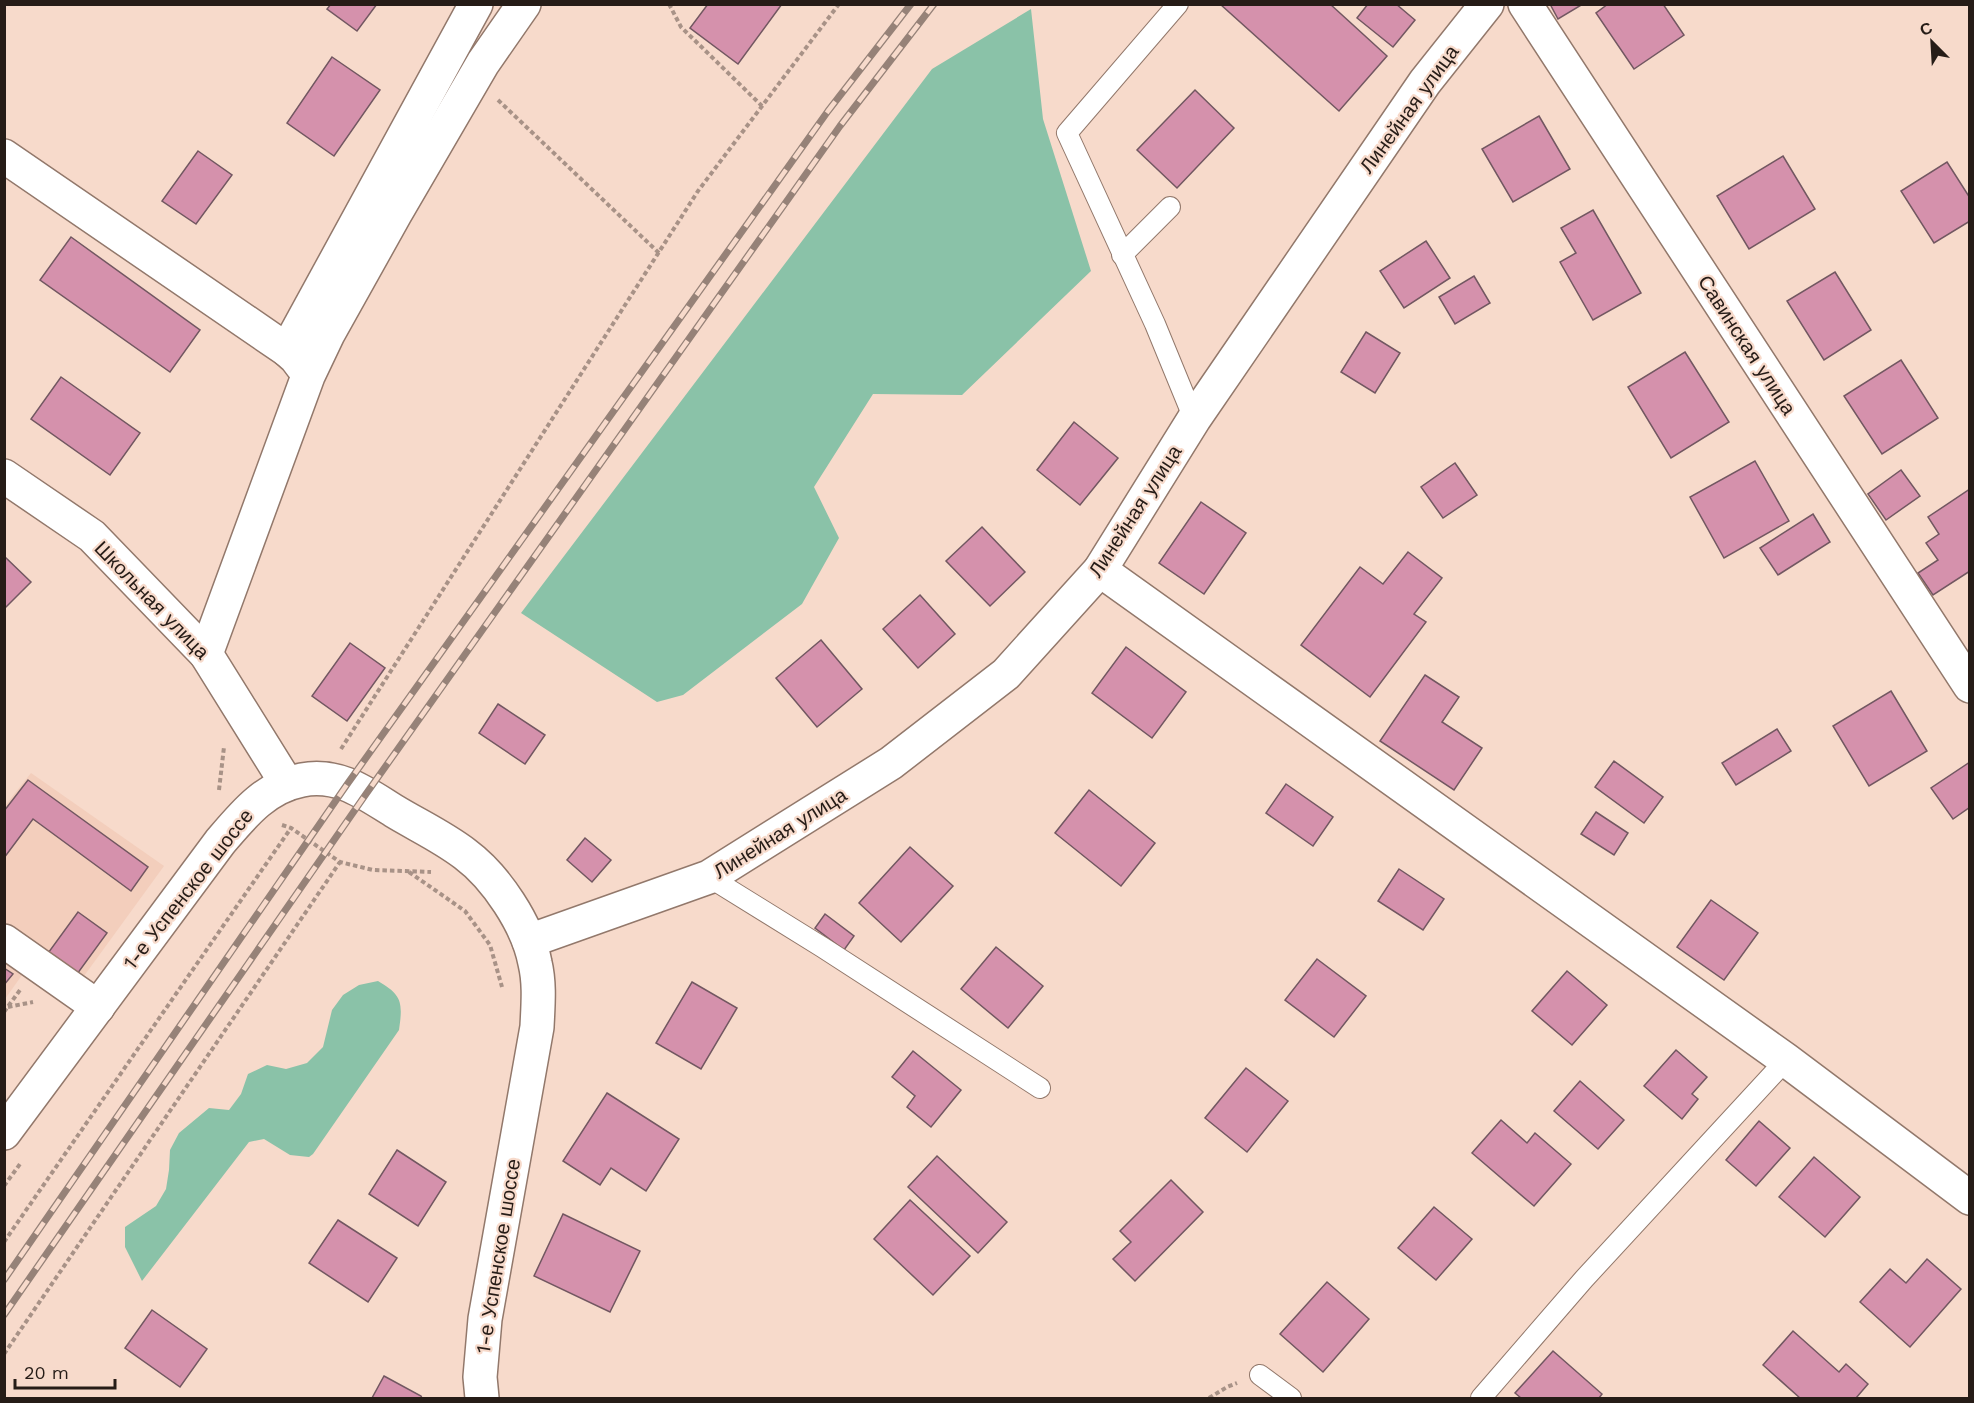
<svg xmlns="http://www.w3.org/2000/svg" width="1974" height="1403" viewBox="0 0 1974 1403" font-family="'Work Sans',sans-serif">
<rect width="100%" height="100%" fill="#f7dacb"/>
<g fill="#f3cebc">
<polygon points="31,773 164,866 76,987 5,932 4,807"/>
<polygon points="5,953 27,968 5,999"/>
</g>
<g fill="#8ac2a8">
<polygon points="1031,9 1043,119 1091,271 962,395 873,394 814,487 839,538 802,604 683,695 657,702 521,613 932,69"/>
<path d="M 378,981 C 402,995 403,1002 399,1030 L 313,1154 L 309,1157 L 290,1155 L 264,1139 L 249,1142 L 142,1281 L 125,1247 L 125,1227 L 156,1206 L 166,1189 L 169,1170 L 170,1150 L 179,1133 L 209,1108 L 229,1110 L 241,1094 L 248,1074 L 267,1065 L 286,1069 L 307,1063 L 323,1047 L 332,1010 L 343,995 L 359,985 Z"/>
</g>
<g fill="#d591ac" stroke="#725761" stroke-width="1.5">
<polygon points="331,4 377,4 357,31 327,9"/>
<polygon points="708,4 782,4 738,64 690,28"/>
<polygon points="1220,4 1330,4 1387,56 1339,111"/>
<polygon points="1368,4 1396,4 1415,20 1393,47 1357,18"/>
<polygon points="1550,4 1583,4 1558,19"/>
<polygon points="1608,4 1663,4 1684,35 1634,69 1596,13"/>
<polygon points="332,57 380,90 334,156 287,123"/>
<polygon points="1195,90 1234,128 1177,188 1137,150"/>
<polygon points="1539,116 1570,169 1513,202 1482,149"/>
<polygon points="198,151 232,175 196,224 162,201"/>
<polygon points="1783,156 1815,209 1749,249 1717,196"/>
<polygon points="1947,162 1970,198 1970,221 1934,243 1901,191"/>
<polygon points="1593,210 1641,293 1593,320 1560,262 1576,253 1561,228"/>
<polygon points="71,237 200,330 170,372 40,280"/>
<polygon points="1426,241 1450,278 1404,308 1380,271"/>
<polygon points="1835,272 1871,330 1824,360 1787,301"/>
<polygon points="1474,276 1490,303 1455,324 1439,297"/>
<polygon points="1366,332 1400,353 1375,393 1341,372"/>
<polygon points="1685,352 1729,422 1671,458 1628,387"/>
<polygon points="1901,360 1938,418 1882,454 1844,396"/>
<polygon points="61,377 140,433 110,475 31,419"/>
<polygon points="1074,422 1118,458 1080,505 1037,470"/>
<polygon points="1755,461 1789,521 1724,558 1690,497"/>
<polygon points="1455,463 1477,495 1443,518 1421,487"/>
<polygon points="1901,470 1920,496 1886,520 1868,494"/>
<polygon points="1970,489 1970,571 1933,595 1918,573 1938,560 1926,543 1939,534 1928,517"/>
<polygon points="1201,502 1246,533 1204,594 1159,563"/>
<polygon points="1813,514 1830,542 1778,575 1760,548"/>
<polygon points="982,527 1025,572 990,606 946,561"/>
<polygon points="1408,552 1442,578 1414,614 1426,622 1370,697 1301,645 1360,567 1383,584"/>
<polygon points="4,556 31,582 4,609"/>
<polygon points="920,595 955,634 918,668 883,629"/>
<polygon points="821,640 862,689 817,727 776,678"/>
<polygon points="350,643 385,668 347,721 312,696"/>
<polygon points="1126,647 1186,692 1152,738 1092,693"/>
<polygon points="1425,675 1459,697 1442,722 1482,748 1454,790 1380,741"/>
<polygon points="1891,691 1927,751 1869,786 1833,726"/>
<polygon points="498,704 545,735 525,764 479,733"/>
<polygon points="1777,729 1791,751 1736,785 1722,763"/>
<polygon points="1614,761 1663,797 1644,823 1595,787"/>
<polygon points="1970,762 1970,807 1953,819 1931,788"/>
<polygon points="28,780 148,867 131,891 33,819 4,858 4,811"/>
<polygon points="1286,784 1333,817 1313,846 1266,813"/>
<polygon points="1089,790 1155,843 1121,886 1055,833"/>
<polygon points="1596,812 1628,833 1614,855 1581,834"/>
<polygon points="585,838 611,860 592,882 567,860"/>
<polygon points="910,847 953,886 901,942 859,903"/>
<polygon points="1399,869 1444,899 1423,930 1378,901"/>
<polygon points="1711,900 1758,933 1724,980 1677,947"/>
<polygon points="78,912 107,933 72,981 43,960"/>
<polygon points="825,914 854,936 844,950 815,928"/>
<polygon points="996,947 1043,986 1008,1028 961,989"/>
<polygon points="1317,959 1366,996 1334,1037 1285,1000"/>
<polygon points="4,968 13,974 4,985"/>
<polygon points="1567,971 1607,1005 1572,1045 1532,1011"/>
<polygon points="692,982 737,1008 701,1069 656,1043"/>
<polygon points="1676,1050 1707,1077 1692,1094 1698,1099 1682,1119 1644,1086"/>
<polygon points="913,1051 961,1090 931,1127 907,1107 915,1096 892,1077"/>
<polygon points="1246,1068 1288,1101 1247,1152 1205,1118"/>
<polygon points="1580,1081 1624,1120 1598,1149 1554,1111"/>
<polygon points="607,1093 679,1139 646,1191 611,1168 600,1185 563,1161"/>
<polygon points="1501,1120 1527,1143 1535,1133 1571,1164 1534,1206 1472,1153"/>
<polygon points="1759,1121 1790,1148 1756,1186 1726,1160"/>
<polygon points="397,1150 446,1182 418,1226 369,1194"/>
<polygon points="937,1156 1007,1222 978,1253 908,1187"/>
<polygon points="1814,1157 1860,1197 1825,1237 1779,1197"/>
<polygon points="1171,1180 1203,1212 1135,1281 1113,1259 1131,1242 1120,1231"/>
<polygon points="910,1200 970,1256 933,1295 874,1239"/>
<polygon points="1434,1207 1472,1239 1436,1280 1398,1248"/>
<polygon points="563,1214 640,1251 610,1312 534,1276"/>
<polygon points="338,1220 397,1258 368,1302 309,1263"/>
<polygon points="1927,1259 1961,1289 1910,1347 1860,1302 1890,1269 1906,1283"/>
<polygon points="1327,1282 1369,1319 1323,1372 1280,1334"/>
<polygon points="152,1310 207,1349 180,1387 125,1348"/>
<polygon points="1793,1331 1839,1372 1846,1364 1868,1384 1856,1398 1800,1398 1763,1365"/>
<polygon points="1553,1351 1602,1394 1599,1398 1521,1398 1515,1393"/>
<polygon points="384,1376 421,1396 422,1398 372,1398"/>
</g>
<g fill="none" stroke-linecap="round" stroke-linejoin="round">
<defs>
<g id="service">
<polyline points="1178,4 1067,133 1155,324 1194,419"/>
<polyline points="1122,255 1170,207"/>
<polyline points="709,877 822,947 1040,1088"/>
<polyline points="1260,1375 1291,1398"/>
<polyline points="1481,1398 1584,1279 1786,1060"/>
</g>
<g id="minor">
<polyline points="1525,4 1970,686"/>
<polyline points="4,156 287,350 296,358 302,366"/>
<polyline points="287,350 476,4"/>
<polyline points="4,476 92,536 206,654 287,784"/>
<polyline points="1100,570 1786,1060 1970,1198"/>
<polyline points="206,654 308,376 328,334 395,214 483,63 524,4"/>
<polyline points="4,941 98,1007"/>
<polyline points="529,941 709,877 891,763 1006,674 1100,570 1194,419 1425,82 1487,4"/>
</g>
<path id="secondary" d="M 4,1133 L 220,842 C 243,815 265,787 302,780 C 339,773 365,793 394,811 C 417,825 443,837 465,854 C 496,877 528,925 535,963 C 540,984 538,1005 537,1027 L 485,1319 L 480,1377 L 482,1398"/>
</defs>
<use href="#service" stroke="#92786b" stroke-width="22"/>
<use href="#minor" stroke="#92786b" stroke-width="36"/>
<use href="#secondary" stroke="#92786b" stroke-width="36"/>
<g stroke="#a89287" stroke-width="4" stroke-dasharray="4.5 3" stroke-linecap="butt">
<polyline points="669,4 681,27 762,106"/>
<polyline points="498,100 659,253"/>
<polyline points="341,749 698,191 839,4"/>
<polyline points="219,790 224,747"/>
<polyline points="282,825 291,828 340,862 373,870 431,872"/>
<polyline points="409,872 465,911 490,945 502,987"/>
<polyline points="8,1007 33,1002"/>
<polyline points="4,1012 20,990"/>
<polyline points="4,1186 20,1164"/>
<polyline points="4,1242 291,828"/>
<polyline points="4,1354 340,862"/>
<polyline points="1209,1398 1227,1387 1237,1383"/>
</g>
<use href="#service" stroke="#fff" stroke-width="20"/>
<use href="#minor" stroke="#fff" stroke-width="33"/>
<use href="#secondary" stroke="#fff" stroke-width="33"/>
<defs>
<g id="rail">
<polyline points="4,1280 348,783 828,111 911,4"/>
<polyline points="4,1315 366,794 840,126 934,4"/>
</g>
</defs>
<use href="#rail" stroke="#968278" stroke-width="7"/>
<use href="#rail" stroke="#f7dacb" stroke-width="4.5" stroke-dasharray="14" stroke-linecap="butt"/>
</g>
<g text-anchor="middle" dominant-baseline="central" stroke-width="4.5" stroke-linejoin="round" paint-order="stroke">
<g font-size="20" fill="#261c17" stroke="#f7dacb">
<text transform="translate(1409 109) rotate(-54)">Линейная улица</text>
<text transform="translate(1747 345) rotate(57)">Савинская улица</text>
<text transform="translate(1135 511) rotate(-57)">Линейная улица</text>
<text transform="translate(152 600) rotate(46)">Школьная улица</text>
<text transform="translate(780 833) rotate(-32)">Линейная улица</text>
<text transform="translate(188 889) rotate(-52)">1-е Успенское шоссе</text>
<text transform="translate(498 1256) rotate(-81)">1-е Успенское шоссе</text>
</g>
</g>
<rect width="1974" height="1403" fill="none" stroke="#261c17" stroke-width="12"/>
<g transform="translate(1932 42) rotate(336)" stroke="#f7dacb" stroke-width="4.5" paint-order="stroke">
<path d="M0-4.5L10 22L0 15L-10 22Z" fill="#261c17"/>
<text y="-9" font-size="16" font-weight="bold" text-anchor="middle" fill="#261c17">С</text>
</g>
<path d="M15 1379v9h100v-9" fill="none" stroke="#261c17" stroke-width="3"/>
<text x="24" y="1379" font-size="18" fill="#261c17" stroke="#f7dacb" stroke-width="4.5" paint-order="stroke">20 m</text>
</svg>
